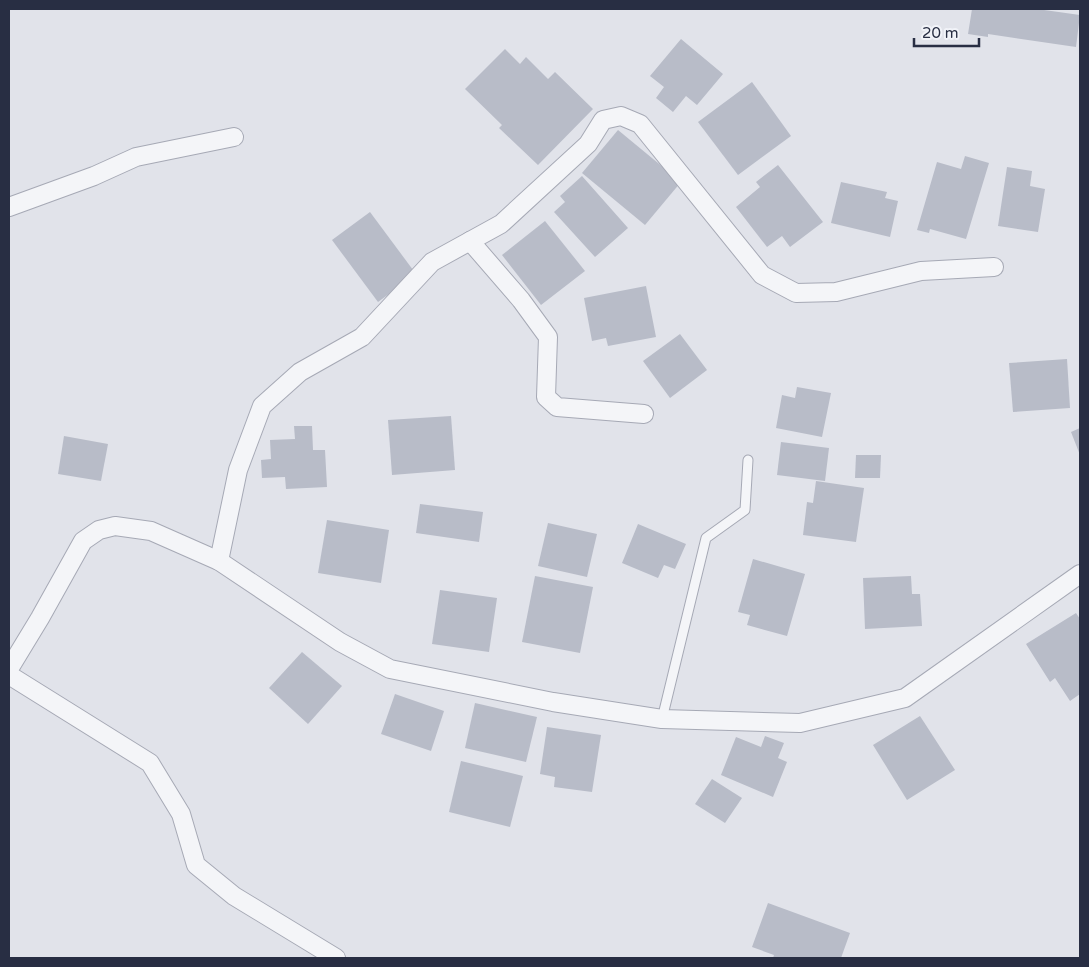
<svg xmlns="http://www.w3.org/2000/svg" width="1089" height="967" viewBox="0 0 1089 967" font-family="'Varela Round',sans-serif">
<rect width="100%" height="100%" fill="#e1e3ea"/>
<g fill="#b8bcc8">
<polygon points="972,9 1037,9 1080,15 1076,47 988,34 988,37 968,34"/>
<polygon points="681,39 723,74 697,105 686,96 673,112 656,98 664,87 650,76"/>
<polygon points="505,49 520,64 526,57 548,79 555,72 593,109 538,165 499,128 502,125 465,89"/>
<polygon points="752,82 791,136 738,175 698,122"/>
<polygon points="618,130 681,182 645,225 582,173"/>
<polygon points="965,156 989,163 966,239 930,229 929,233 917,230 937,162 961,169"/>
<polygon points="778,165 823,222 790,247 782,236 767,247 736,207 760,187 756,182"/>
<polygon points="1007,167 1032,171 1030,186 1045,189 1038,232 998,226"/>
<polygon points="582,176 628,228 595,257 554,212 565,202 560,196"/>
<polygon points="841,182 887,192 885,198 898,201 890,237 831,223"/>
<polygon points="370,212 416,274 378,302 332,240"/>
<polygon points="545,221 585,271 541,305 502,255"/>
<polygon points="646,286 656,337 608,346 606,338 592,341 584,298"/>
<polygon points="680,334 707,370 670,398 643,361"/>
<polygon points="1067,359 1070,408 1013,412 1009,363"/>
<polygon points="797,387 831,393 822,437 776,428 782,395 795,398"/>
<polygon points="451,416 455,470 392,475 388,420"/>
<polygon points="294,426 312,426 313,450 325,450 327,487 286,489 285,477 262,478 261,460 271,459 270,440 295,439"/>
<polygon points="1080,428 1080,455 1071,432"/>
<polygon points="64,436 108,444 101,481 58,474"/>
<polygon points="781,442 829,448 825,481 777,475"/>
<polygon points="856,455 881,455 880,478 855,478"/>
<polygon points="816,481 864,488 856,542 803,535 807,502 813,503"/>
<polygon points="420,504 483,512 479,542 416,533"/>
<polygon points="327,520 389,530 381,583 318,573"/>
<polygon points="548,523 597,534 587,577 538,566"/>
<polygon points="638,524 686,544 675,569 664,565 658,578 622,563"/>
<polygon points="753,559 805,574 787,636 747,625 750,615 738,612"/>
<polygon points="535,576 593,587 580,653 522,642"/>
<polygon points="911,576 912,594 920,594 922,626 865,629 863,578"/>
<polygon points="440,590 497,598 489,652 432,644"/>
<polygon points="1076,613 1080,619 1080,694 1070,701 1055,678 1050,682 1026,644"/>
<polygon points="302,652 342,686 308,724 269,688"/>
<polygon points="395,694 444,711 431,751 381,734"/>
<polygon points="475,703 537,717 526,762 465,748"/>
<polygon points="920,716 955,770 907,800 873,745"/>
<polygon points="547,727 601,735 592,792 554,787 555,777 540,774"/>
<polygon points="765,736 784,743 778,758 787,762 773,797 721,775 736,737 761,747"/>
<polygon points="461,761 523,776 510,827 449,812"/>
<polygon points="712,779 742,798 725,823 695,804"/>
<polygon points="768,903 850,933 841,958 773,958 774,955 752,947"/>
</g>
<g fill="none" stroke-linecap="round" stroke-linejoin="round">
<defs>
<polyline id="lane" points="662,719 706,538 745,510 748,460"/>
<g id="street">
<polyline points="9,207 94,176 136,157 234,137"/>
<polyline points="470,241 521,300 548,337 546,397 557,407 644,414"/>
<polyline points="219,561 238,470 262,406 300,372 362,337 432,262 501,224 588,144 603,120 621,116 640,124 762,275 796,293 836,292 921,271 994,267"/>
<polyline points="9,669 40,618 83,541 99,530 115,526 151,531 219,561 340,642 390,669 553,702 662,719 800,723 905,698 1080,574"/>
<polyline points="9,675 150,763 181,814 196,865 234,896 336,958"/>
</g>
</defs>
<use href="#lane" stroke="#a6a9b5" stroke-width="11"/>
<use href="#street" stroke="#a6a9b5" stroke-width="20"/>
<use href="#lane" stroke="#f4f5f8" stroke-width="9"/>
<use href="#street" stroke="#f4f5f8" stroke-width="18"/>
</g>
<rect width="1089" height="967" fill="none" stroke="#282e43" stroke-width="20"/>
<path d="M914 38v8h65v-8" fill="none" stroke="#282e43" stroke-width="2.5"/>
<text x="922" y="38" font-size="15" fill="#282e43" stroke="#f1f3f8" stroke-width="4" paint-order="stroke">20 m</text>
</svg>
